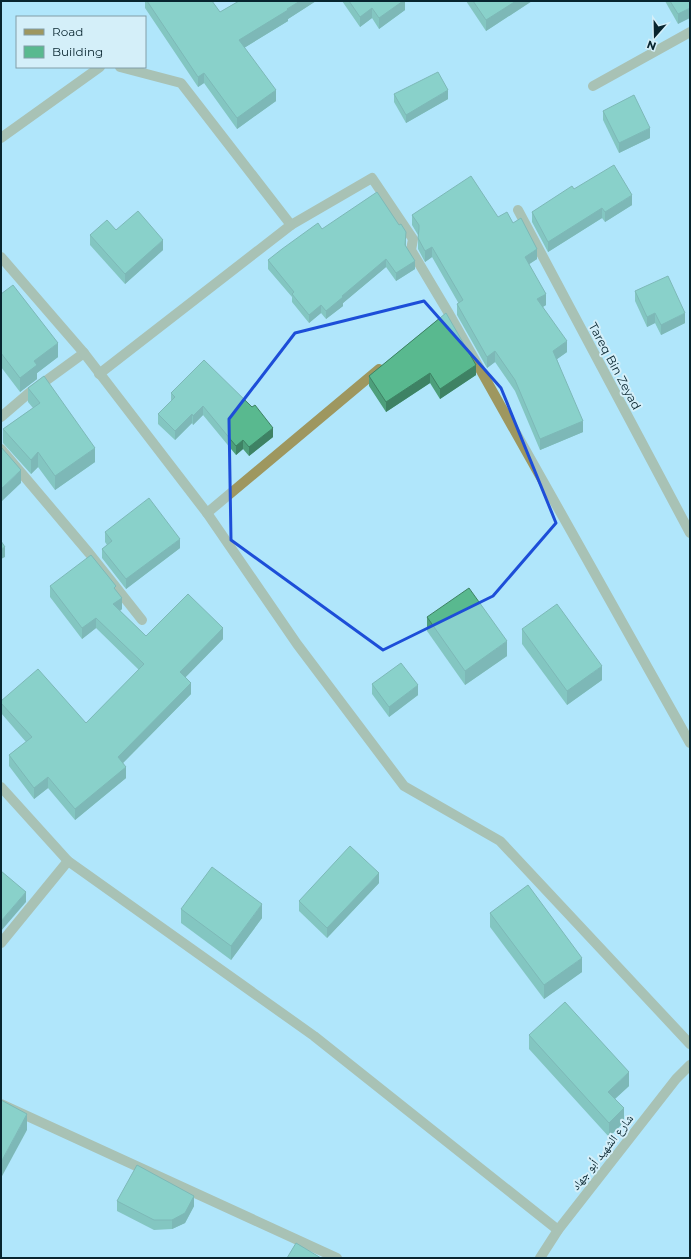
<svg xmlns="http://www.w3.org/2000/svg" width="691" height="1259" viewBox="0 0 691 1259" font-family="Montserrat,'Noto Naskh Arabic',sans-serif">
<rect width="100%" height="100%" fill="#b0e6fb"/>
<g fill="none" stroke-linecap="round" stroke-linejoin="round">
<g stroke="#9e975f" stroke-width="10">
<polyline points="120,67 181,83 291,225"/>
<polyline points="593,86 690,32"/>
<polyline points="1,138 100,67"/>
<polyline points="518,210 690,533"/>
<polyline points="1,257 84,353 29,393 1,417"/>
<polyline points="84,353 207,513 297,644 404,786 500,841 690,1044"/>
<polyline points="99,374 291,225 372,178 413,239 411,250 448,312 690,743"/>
<polyline points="1,449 89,553 142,620"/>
<polyline points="207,513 379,369"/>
<polyline points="1,787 68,861 314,1036 558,1230"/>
<polyline points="1,943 68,861"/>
<polyline points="1,1104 337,1258"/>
<polyline points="540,1258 558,1230 676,1079 690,1065"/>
</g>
</g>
<g fill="#4d9f7b">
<polygon points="145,1 212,1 220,12 239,1 316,1 288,19 288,21 244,48 276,101 237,129 204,83 198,87 145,8"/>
<polygon points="342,1 405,1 405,10 379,29 372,18 360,27"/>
<polygon points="466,1 532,1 486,31"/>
<polygon points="665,1 690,1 678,24"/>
<polygon points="394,94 448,99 406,123 394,102"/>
<polygon points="603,111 650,138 619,153 603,120"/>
<polygon points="574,189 632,205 605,222 602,218 548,252 532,222 532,212"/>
<polygon points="412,215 498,217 513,223 537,259 529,264 546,305 543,307 567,352 557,359 583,432 540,450 515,391 495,362 487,368 457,315 457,304 459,304 432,257 425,262 418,249 418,235 412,225"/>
<polygon points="322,229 406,240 406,246 415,269 396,281 386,267 343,303 343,306 326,319 321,313 309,323 292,302 292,297 268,269 268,260"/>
<polygon points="90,235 163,250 125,284 90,245"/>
<polygon points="635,291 685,323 661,335 655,323 647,327 635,301"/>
<polygon points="1,294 58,357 37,373 37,379 20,392 1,367"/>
<polygon points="446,313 476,375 440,399 430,383 386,412 369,386 369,376"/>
<polygon points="204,360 273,437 249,456 243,449 236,455 203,415 193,425 192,423 175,440 158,424 158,414 171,401 171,393"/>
<polygon points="28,388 95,462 55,490 38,467 31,474 3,443 3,429 33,408 28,402"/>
<polygon points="105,532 180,548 126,589 102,558 102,549 107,545 105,542"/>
<polygon points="50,586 116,590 122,609 120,611 146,636 223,639 185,677 191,694 123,763 126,778 75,820 48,788 34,799 9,766 9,755 26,742 1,713 1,701 86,723 139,670 96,628 82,639 50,597"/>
<polygon points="427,617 507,656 465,685 427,631"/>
<polygon points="522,629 602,680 567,705 522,644"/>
<polygon points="372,684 418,695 389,717 372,694"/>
<polygon points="379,883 327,938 299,911 299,901"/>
<polygon points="181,909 262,918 231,960 181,923"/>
<polygon points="490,913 582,972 544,999 490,927"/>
<polygon points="529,1035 629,1086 615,1099 624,1122 609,1137 529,1049"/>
<polygon points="117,1201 194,1206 185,1223 172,1229 154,1230 117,1211"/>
</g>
<g fill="#3e8264">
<polygon points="300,1 316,1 288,19 288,21 239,51 239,40"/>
<polygon points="403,1 405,1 405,10 379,29 379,18"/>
<polygon points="516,1 532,1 486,31 486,20"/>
<polygon points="372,8 372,18 360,27 360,17"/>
<polygon points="690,8 690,18 678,24 678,14"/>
<polygon points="204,73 204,83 198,87 198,77"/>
<polygon points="276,90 276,101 237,129 237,118"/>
<polygon points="448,90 448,99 406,123 406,115"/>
<polygon points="650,128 650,138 619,153 619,143"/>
<polygon points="632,195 632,205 605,222 605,212"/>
<polygon points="602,208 602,218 548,252 548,242"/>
<polygon points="163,240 163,250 125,284 125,274"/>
<polygon points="432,247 432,257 425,262 425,251"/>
<polygon points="537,249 537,259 525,267 525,257"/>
<polygon points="386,259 386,267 343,303 343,306 326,319 326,311 342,296"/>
<polygon points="415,261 415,269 396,281 396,273"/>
<polygon points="546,294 546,305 537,310 537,299"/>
<polygon points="321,305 321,313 309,323 309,315"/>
<polygon points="655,313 655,323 647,327 647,317"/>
<polygon points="685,313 685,323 661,335 661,325"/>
<polygon points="567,341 567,352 553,362 553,351"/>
<polygon points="58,343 58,357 37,373 37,379 20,392 20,378 34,361"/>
<polygon points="495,351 495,362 487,368 487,357"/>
<polygon points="476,365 476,375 440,399 440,389"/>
<polygon points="430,373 430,383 386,412 386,402"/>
<polygon points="203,406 203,415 193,425 193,416"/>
<polygon points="192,414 192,423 175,440 175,431"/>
<polygon points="583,421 583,432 540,450 540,439"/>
<polygon points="273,428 273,437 249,456 249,447"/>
<polygon points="243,440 243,449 236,455 236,446"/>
<polygon points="95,448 95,462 55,490 55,476"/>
<polygon points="38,452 38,467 31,474 31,460"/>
<polygon points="21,470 21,483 1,502 1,489"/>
<polygon points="180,539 180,548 126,589 126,579"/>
<polygon points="5,547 5,557 1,559 1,549"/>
<polygon points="122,598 122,609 113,615 113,604"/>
<polygon points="96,618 96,628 82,639 82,628"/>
<polygon points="223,628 223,639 180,683 180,672"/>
<polygon points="507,641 507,656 465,685 465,671"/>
<polygon points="602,666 602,680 567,705 567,691"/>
<polygon points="191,683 191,694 118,768 118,757"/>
<polygon points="418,685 418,695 389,717 389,707"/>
<polygon points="126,767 126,778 75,820 75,809"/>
<polygon points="48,777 48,788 34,799 34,788"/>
<polygon points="379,873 379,883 327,938 327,928"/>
<polygon points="26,892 26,902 1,931 1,921"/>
<polygon points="262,904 262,918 231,960 231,946"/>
<polygon points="582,958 582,972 544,999 544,985"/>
<polygon points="629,1072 629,1086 608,1105 608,1092"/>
<polygon points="624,1108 624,1122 609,1137 609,1123"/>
<polygon points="27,1114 27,1130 1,1178 1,1162"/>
<polygon points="194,1196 194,1206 185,1223 172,1229 172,1220"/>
</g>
<g fill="#59b98f" stroke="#3e8264">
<polygon points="147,1 212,1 220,12 239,1 300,1 287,9 288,10 239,40 276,90 237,118 204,73 198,77"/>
<polygon points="349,1 403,1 379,18 372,8 360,17"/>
<polygon points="473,1 516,1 486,20"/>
<polygon points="670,1 690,1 690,8 678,14"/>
<polygon points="438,72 448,90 406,115 394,94"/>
<polygon points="634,95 650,128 619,143 603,111"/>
<polygon points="614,165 632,195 605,212 602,208 548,242 532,212 572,186 574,189"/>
<polygon points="471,176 498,217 507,212 513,223 521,218 537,249 525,257 546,294 537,299 567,341 553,351 583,421 540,439 515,380 495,351 487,357 457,304 463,300 432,247 425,251 418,238 419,229 419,225 412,215"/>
<polygon points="377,192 399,225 401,224 406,232 405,245 415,261 396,273 386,259 342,296 343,297 326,311 321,305 309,315 292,294 294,292 268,260 282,249 318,223 322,229"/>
<polygon points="138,211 163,240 125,274 90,235 107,220 116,230"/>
<polygon points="668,276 685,313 661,325 655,313 647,317 635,291"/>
<polygon points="13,285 58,343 34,361 37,365 20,378 1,353 1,294"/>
<polygon points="446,313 476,365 440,389 430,373 386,402 369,376"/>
<polygon points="204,360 252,407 255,405 273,428 249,447 243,440 236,446 203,406 193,416 192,414 175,431 158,414 175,397 171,393"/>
<polygon points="44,376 95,448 55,476 38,452 31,460 3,429 40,403 28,388"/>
<polygon points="1,447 21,470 1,489"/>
<polygon points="149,498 180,539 126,579 102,549 112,541 105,532"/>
<polygon points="1,541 5,547 1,549"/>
<polygon points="91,555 116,586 114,588 122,598 113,604 146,636 188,594 223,628 180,672 191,683 118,757 126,767 75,809 48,777 34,788 9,755 32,737 1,703 1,701 38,669 86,723 144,664 96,618 82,628 50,586"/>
<polygon points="469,588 507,641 465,671 427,617"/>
<polygon points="557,604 602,666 567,691 522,629"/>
<polygon points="401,663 418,685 389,707 372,684"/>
<polygon points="350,846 379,873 327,928 299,901"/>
<polygon points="212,867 262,904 231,946 181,909"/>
<polygon points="1,871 26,892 1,921"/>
<polygon points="528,885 582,958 544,985 490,913"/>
<polygon points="565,1002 629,1072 608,1092 624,1108 609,1123 529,1035"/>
<polygon points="1,1100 27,1114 1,1162"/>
<polygon points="137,1165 194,1196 185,1213 172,1220 154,1220 117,1201"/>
<polygon points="296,1243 321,1258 287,1258"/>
</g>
<path d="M0 0H691V1259H0ZM 424,301 L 501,388 L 556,523 L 493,596 L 383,650 L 231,540 L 229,419 L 295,333 Z" fill="#b0e6fb" fill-opacity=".55" fill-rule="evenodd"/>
<path fill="none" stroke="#1d4ed8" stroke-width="3" stroke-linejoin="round" d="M 424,301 L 501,388 L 556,523 L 493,596 L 383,650 L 231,540 L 229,419 L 295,333 Z"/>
<g text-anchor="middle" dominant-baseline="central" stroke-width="4" stroke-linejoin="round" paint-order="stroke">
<g font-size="12" fill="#08252f" stroke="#d4eff9">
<text transform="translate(615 366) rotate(62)">Tareq Bin Zeyad</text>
<text transform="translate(602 1152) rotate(-52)">شارع الشهيد أبو جهاد</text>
</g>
</g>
<rect width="691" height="1259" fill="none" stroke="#08252f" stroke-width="4"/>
<rect x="16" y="16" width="130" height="52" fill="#d4eff9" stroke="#829ea8"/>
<rect x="24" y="29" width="20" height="6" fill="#9e975f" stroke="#829ea8"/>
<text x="52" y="36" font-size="12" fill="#08252f">Road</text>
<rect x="24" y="46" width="20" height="12" fill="#59b98f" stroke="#829ea8"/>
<text x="52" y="56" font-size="12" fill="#08252f">Building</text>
<g transform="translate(655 36) rotate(200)" stroke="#d4eff9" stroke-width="3" paint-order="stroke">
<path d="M0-3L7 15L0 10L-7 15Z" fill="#08252f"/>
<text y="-6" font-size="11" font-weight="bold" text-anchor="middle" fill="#08252f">N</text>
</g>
</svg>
